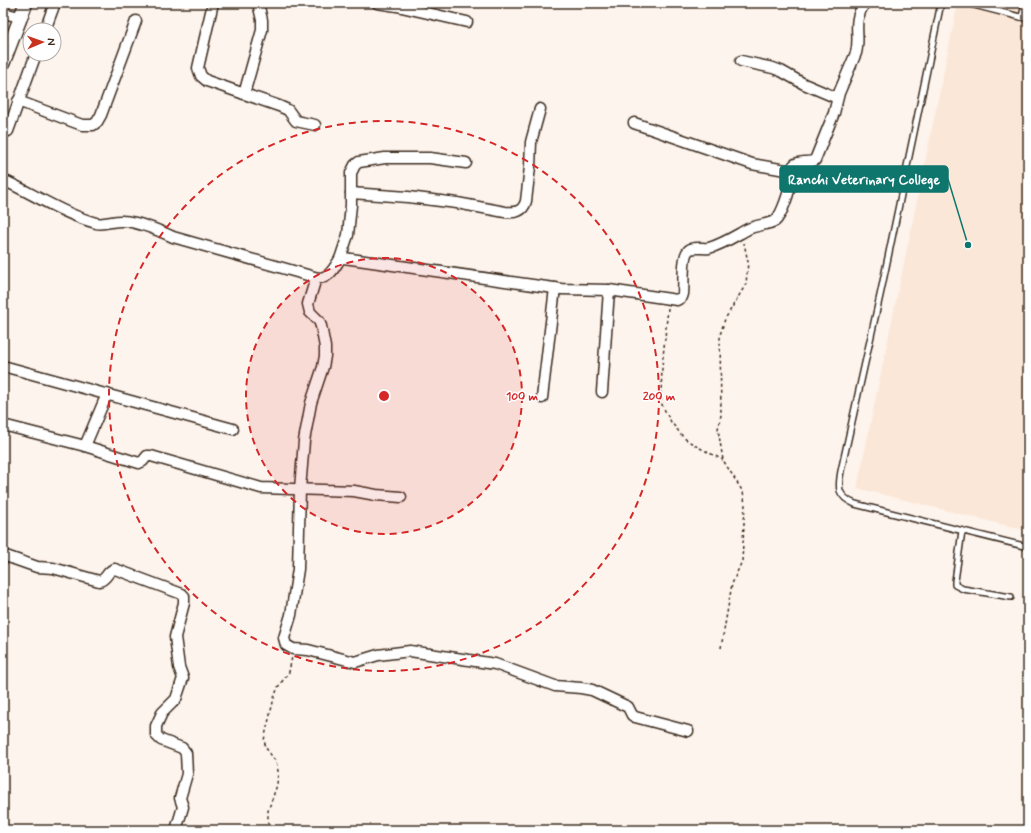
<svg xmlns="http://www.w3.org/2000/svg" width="1031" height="833" viewBox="0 0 1031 833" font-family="Mynerve,sans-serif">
<rect width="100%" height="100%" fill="#fdf4ed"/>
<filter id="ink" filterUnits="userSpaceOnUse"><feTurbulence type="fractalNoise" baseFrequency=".025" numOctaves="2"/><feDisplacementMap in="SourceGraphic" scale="8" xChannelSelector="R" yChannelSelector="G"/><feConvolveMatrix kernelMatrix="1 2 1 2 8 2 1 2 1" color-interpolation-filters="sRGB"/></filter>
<g filter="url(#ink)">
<polygon fill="#fbe7d7" points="958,3 1028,3 1028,531 857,488"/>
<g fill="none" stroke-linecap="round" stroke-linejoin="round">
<defs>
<g id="service">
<path d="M 941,3 L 881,291 L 841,471 C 838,488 837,496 855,504 L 1028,547"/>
<polyline points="966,3 1028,19"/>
<polyline points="1022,17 1025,3"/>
<polyline points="962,531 955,581 955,585 963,589 1011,597"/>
</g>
<g id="minor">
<polyline points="213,3 198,68 201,76 207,81 279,106 288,110 296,121 315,125"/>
<polyline points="377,3 397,6 467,22"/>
<polyline points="3,13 20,17"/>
<polyline points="45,30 55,3"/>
<polyline points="741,61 773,68 781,71 804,84 837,98"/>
<polyline points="244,94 262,30 262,20 258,3"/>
<polyline points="18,101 82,125 93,125 97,122 101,115 136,21"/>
<polyline points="634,123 752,164 791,171"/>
<polyline points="8,131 36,54"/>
<path d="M 3,180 C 34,194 63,214 96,223 C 105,225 114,220 123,221 C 140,222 158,230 173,237 L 318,278 C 330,278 334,268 340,259 L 344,258 L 561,289 L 609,290 L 677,300 L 682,297 L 683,294 C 684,286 682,257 688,251 C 692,246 703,249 709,248 C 723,244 735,236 748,229 C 757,225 766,225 775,221 C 782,215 790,190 791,180 C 791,175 790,169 794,165 C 800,160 809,164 815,160 L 834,113 L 839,93 L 856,53 C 861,34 851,22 865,3"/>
<path d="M 351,193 L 408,197 L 457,203 L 505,212 C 515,213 523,212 526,201 L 530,167 L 531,142 L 540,109"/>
<polyline points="340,259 348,235 351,205 351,173 355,165 359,162 385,158 430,158 466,163"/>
<polyline points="316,278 308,304 310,312 319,321 321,326 325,347 325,356 323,367 311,403 304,441 300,489 298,569 291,615 284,638 286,645 293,649 308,650 355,662 378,655 410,651 495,664 555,686 581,688 592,690 628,707 632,715 635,717 688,731"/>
<polyline points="3,366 233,429"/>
<polyline points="602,392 609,290"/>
<polyline points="542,398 555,288"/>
<polyline points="3,425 85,446 139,463 143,461 147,456 151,456 261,488 354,491 376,495 401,497"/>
<polyline points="85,446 107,394"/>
<path d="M 3,555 L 37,567 L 53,568 L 99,581 C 107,580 107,570 115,569 L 182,594 L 184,596 L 184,603 L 175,637 L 179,667 L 183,678 L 176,699 L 162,713 L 156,726 L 156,735 L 161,740 L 182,748 L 186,753 L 187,774 L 180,798 L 183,807 L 176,830"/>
</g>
<polyline id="tertiary" points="3,63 26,3"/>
</defs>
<use href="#service" stroke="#3b2a1e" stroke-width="8"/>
<use href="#minor" stroke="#3b2a1e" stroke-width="13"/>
<use href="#tertiary" stroke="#3b2a1e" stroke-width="16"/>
<g stroke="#3b2a1e" stroke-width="1.5" stroke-dasharray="3 3" stroke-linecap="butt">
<polyline points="668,308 662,367 661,395 662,405 671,422 684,438 696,446 723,460"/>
<polyline points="721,648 732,584 742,561 745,504 743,492 723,460 718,429 721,415 720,335 725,319 746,284 748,262 744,243"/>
<polyline points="270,830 268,823 268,811 277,785 278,771 276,762 266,748 264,740 274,698 278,687 289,672 292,657"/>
</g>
<use href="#service" stroke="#fff" stroke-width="5"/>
<use href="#minor" stroke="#fff" stroke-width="10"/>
<use href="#tertiary" stroke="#fff" stroke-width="13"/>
</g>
</g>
<circle cx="384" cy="396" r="138" fill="#d62828" fill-opacity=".12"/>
<g fill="none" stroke="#d62828" stroke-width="2" stroke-dasharray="7 5">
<circle cx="384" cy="396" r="138"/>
<circle cx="384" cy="396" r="275"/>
</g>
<circle cx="384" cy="396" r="6" fill="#d62828" stroke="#fff" stroke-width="2"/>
<g font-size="12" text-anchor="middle" font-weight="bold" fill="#d62828" stroke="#fff" stroke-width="3" stroke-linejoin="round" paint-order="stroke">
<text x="522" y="400">100 m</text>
<text x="659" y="400">200 m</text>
</g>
<path fill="none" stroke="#0f766e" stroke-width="1.5" d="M968 245L948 179"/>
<circle fill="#0f766e" stroke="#fff" stroke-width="1.5" cx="968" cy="245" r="4"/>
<rect fill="#0f766e" stroke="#0f766e" stroke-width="1.5" x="780" y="166" width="168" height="26" rx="4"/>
<g font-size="14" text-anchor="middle" font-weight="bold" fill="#fff">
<text x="864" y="184">Ranchi Veterinary College</text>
</g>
<rect width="1031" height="833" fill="none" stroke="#fff" stroke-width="16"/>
<rect x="8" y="8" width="1015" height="817" fill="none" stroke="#3b2a1e" stroke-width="1.5" filter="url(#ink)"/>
<g transform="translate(42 42) rotate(88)"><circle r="19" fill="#ffffff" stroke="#b1aaa5"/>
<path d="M0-3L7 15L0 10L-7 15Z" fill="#c8321e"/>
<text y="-6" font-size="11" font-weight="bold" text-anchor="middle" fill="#3b2a1e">N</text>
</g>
</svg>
